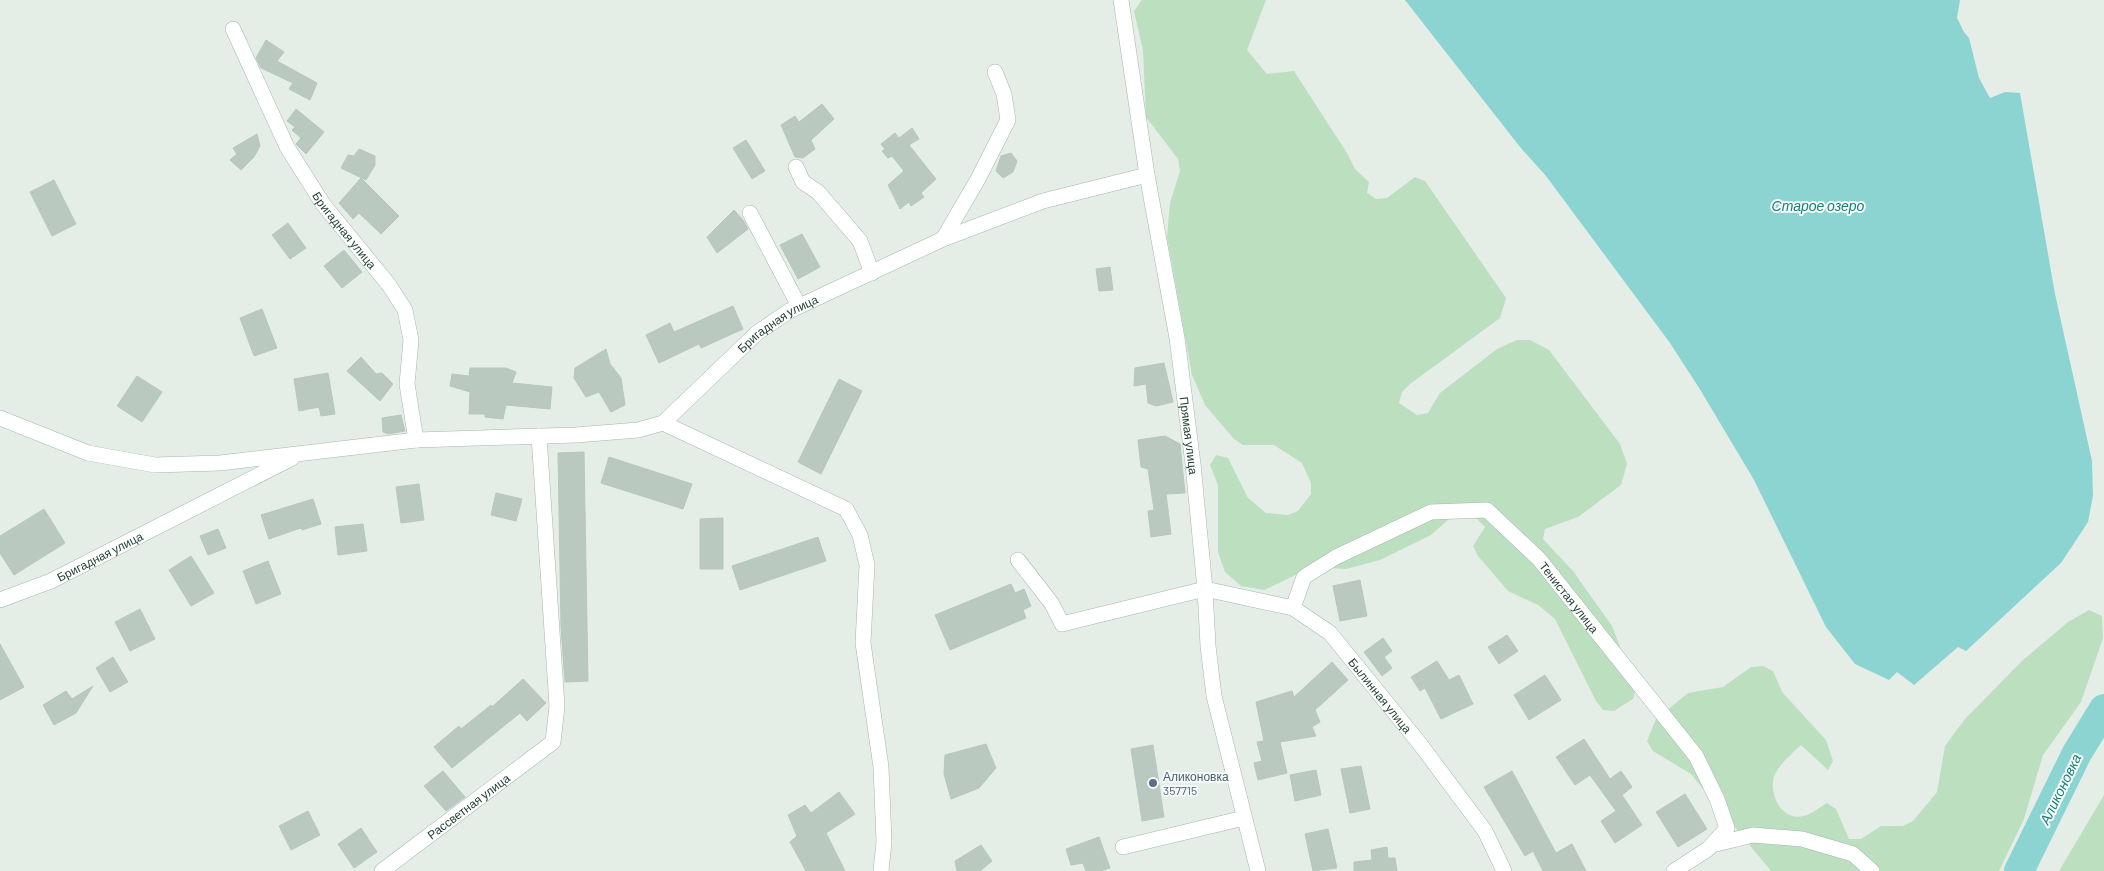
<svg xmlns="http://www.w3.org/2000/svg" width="2104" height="871" viewBox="0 0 2104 871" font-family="Barlow,sans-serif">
<rect width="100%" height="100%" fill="#e4eee7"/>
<g fill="#bcdfc0">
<polygon points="1142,0 1266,0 1247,50 1267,74 1294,71 1347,153 1355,169 1369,182 1367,193 1376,199 1387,198 1415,177 1425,181 1506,298 1500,318 1410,384 1402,392 1399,403 1417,415 1428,413 1440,393 1497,349 1517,340 1530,340 1549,350 1620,444 1627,464 1621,485 1578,517 1545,529 1543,539 1573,571 1612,626 1636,688 1633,699 1614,711 1603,710 1596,701 1555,619 1538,605 1508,591 1478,556 1473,546 1485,527 1477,519 1457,512 1431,535 1380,560 1346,569 1312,567 1264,590 1241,586 1225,572 1218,552 1218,485 1210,465 1216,455 1228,458 1248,498 1266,513 1288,515 1298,511 1311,494 1311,483 1302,463 1274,445 1243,445 1234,439 1205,405 1192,375 1167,237 1170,203 1180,171 1178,159 1146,117 1143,50 1134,11"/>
<path d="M 2089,610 L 2102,616 L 2103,638 L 2081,702 L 2043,755 L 2024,819 L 1999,871 L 1771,871 L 1691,774 L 1653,751 L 1647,741 L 1656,719 L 1688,693 L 1723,687 L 1751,667 L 1763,666 L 1773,671 L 1782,692 L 1826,740 L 1833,761 L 1828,770 L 1801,745 C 1792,754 1774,768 1773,781 C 1771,801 1785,823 1807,815 C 1814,812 1820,807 1827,803 L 1836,809 L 1849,839 L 1861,839 L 1881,826 L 1903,826 L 1913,821 L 1937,792 L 1945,746 L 1965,719 L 2022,661 L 2068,622 Z"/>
<polygon points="2104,795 2104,871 2059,871"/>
</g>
<polygon fill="#8bd4d2" points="1405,0 1960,0 1957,18 1964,32 1969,38 1979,78 1990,98 2005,92 2020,93 2055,294 2092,461 2093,496 2088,522 2061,563 1966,651 1958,647 1914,685 1897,672 1889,680 1855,664 1826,627 1754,480 1701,391 1670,343 1546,176 1520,147"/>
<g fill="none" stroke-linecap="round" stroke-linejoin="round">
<polyline stroke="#8bd4d2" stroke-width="30" points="2019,871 2077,753 2104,709"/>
</g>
<g fill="#b9c9c0" stroke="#b6c8bd">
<polygon points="266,40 284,52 277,61 317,83 310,100 289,89 293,83 261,68 256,58"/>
<polygon points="822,104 834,119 811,140 815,149 803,158 795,157 781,125 795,116 799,122"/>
<polygon points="296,109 324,132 306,154 296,144 301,138 292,130 295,127 287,121"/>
<polygon points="912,128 919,139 909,145 936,179 921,193 924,197 911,206 909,202 900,209 888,185 904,171 892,156 888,158 882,151 885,149 881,144 895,133 899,138"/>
<polygon points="257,134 260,146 254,157 241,170 230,160 237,154 233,148"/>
<polygon points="746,140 765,171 752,179 733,148"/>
<polygon points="359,149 375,156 375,165 366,180 341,168 348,155 354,156"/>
<polygon points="1011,153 1017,161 1013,172 1003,178 996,171 1001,156"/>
<polygon points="361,178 399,216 381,234 359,213 353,219 339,203"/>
<polygon points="54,180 76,224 52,236 30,192"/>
<polygon points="734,210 743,220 748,229 717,253 707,237"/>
<polygon points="288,223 306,248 290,259 272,235"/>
<polygon points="802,234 820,267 798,279 780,245"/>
<polygon points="344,250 362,272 342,288 324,266"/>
<polygon points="1110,267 1113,290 1099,291 1096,269"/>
<polygon points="733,306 743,329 701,348 699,344 659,363 646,335 670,323 674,332"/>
<polygon points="262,309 277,348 254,356 240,318"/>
<polygon points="606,349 610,364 621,378 625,405 611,412 599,392 586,397 574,378 575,368"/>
<polygon points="361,357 376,374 382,373 393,384 380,401 347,371"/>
<polygon points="1164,363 1173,402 1156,406 1148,403 1146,384 1134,386 1135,368"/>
<polygon points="470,368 506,368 516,372 512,383 552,387 550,409 506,405 503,419 485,417 485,414 469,414 470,392 450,386 452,374 469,376"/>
<polygon points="328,373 335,414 321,416 319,407 299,411 294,379"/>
<polygon points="137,376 162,392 142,422 117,406"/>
<polygon points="839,379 862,391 821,474 798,462"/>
<polygon points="401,415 405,431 388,434 383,432 382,418"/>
<polygon points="1165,436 1180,444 1185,493 1166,494 1171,534 1151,537 1148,511 1154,510 1148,469 1141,467 1138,440"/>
<polygon points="584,452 588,681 565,682 561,627 558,453"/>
<polygon points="609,457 692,484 683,509 601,483"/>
<polygon points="419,484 424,520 401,523 396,487"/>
<polygon points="496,493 522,499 516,521 491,515"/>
<polygon points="313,499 321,524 302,530 301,528 269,539 261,515"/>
<polygon points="44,509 65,543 14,575 0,553 0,536"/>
<polygon points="723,518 723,569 700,569 700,519"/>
<polygon points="363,524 367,551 338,555 335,527"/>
<polygon points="218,529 226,548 208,555 200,536"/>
<polygon points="818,537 826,561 740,590 732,566"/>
<polygon points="191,556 214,593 191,606 169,570"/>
<polygon points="268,561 281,594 256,604 243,571"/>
<polygon points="1360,580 1367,616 1340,621 1333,586"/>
<polygon points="1011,584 1015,593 1024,589 1031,606 1023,610 1026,618 950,650 935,615"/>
<polygon points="140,609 155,639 130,651 115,622"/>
<polygon points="1507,635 1518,651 1499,664 1488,647"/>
<polygon points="1383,638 1392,651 1384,657 1392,668 1382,676 1364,652"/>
<polygon points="0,644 24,687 0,700"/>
<polygon points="113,657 128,682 110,692 96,668"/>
<polygon points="1437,661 1449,680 1459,675 1473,704 1441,719 1425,688 1420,691 1411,677"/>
<polygon points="1332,662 1348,680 1315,710 1320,722 1312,727 1316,736 1280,742 1287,773 1258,780 1254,763 1262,761 1257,742 1264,741 1256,702 1292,691 1294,697"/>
<polygon points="1545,675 1561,700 1529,720 1514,695"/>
<polygon points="523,679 546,703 527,721 520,713 452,768 434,747 459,726 461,729 491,705 492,707"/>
<polygon points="93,686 76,713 54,725 43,705 66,691 72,699"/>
<polygon points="1584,739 1610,779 1621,771 1632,787 1622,795 1642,825 1615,843 1601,821 1616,811 1590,775 1575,785 1556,757"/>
<polygon points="986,744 996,768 979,788 951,799 944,774 945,755"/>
<polygon points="1153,745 1164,817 1142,821 1131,749"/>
<polygon points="1361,766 1370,809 1350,813 1341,769"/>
<polygon points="1316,770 1321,795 1295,801 1290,775"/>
<polygon points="443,771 465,797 446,811 424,786"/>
<polygon points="1512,771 1556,853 1572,844 1586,871 1543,871 1533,851 1525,856 1484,787"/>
<polygon points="839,792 855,814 826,833 845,871 806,871 790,842 797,836 788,815 805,805 811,813"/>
<polygon points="1685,794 1707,829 1678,847 1656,812"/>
<polygon points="308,811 320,835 291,850 279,826"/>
<polygon points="361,828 377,852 354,868 338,844"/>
<polygon points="1328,829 1337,868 1313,871 1305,834"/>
<polygon points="1099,837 1110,868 1100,871 1086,871 1083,863 1071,865 1066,849"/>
<polygon points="981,845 992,861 980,871 957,871 955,861"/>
<polygon points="1387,847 1388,858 1395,858 1397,871 1354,871 1354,862 1372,860 1371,850"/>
</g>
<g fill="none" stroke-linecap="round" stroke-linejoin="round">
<defs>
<g id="minor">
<path id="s1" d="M 1121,0 L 1147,175 L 1177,338 L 1193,464 L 1205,589 L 1208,646 L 1214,696 L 1258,871"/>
<path id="s2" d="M 233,29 L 287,147 L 323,204 L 389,285 L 405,310 L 411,340 L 407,384 L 416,440"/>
<polyline points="796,167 803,182 818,192 860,241 872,273"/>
<polyline points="750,213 799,306"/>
<polyline points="943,239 978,179 1008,120 1004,94 995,72"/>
<path id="s3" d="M 0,418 L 88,453 L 155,465 L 220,463 L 416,440 L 576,435 L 638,430 L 663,423 L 757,333 L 789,311 L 943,239 L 1043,201 L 1147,175"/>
<polyline points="663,423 846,509 860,535 867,565 863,643 881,767 884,842 881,871"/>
<path id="s4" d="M 1018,560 L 1052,604 L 1062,624 L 1205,589 L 1293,608 L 1330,633 L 1420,744 L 1485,831 L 1504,871"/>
<path id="s5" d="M 0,600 L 51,581 L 292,458"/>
<path id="s6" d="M 1293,608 L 1304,577 L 1336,557 L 1431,512 L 1487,510 L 1539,559 L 1696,756 L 1717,799 L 1727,828 L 1708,849 L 1674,871"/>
<polyline points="1712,845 1753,835 1802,839 1853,854 1872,871"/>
<polyline points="1123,847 1244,818"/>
<path id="s7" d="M 382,871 L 553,742 L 557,706 L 539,436"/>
</g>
</defs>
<use href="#minor" stroke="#a6b6ad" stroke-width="16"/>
<use href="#minor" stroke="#fff" stroke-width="15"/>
</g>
<circle fill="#5c6f8a" stroke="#f4faf6" stroke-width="2" cx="1153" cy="783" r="5"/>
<g text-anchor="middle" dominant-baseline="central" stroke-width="4" stroke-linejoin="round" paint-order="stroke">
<g font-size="12" fill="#224033" stroke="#f4faf6">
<text stroke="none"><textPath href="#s2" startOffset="231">Бригадная улица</textPath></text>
<text stroke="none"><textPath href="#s3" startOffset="826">Бригадная улица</textPath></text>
<text stroke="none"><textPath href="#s1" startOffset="441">Прямая улица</textPath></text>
<text stroke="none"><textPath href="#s5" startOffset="109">Бригадная улица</textPath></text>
<text stroke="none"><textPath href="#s6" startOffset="352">Тенистая улица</textPath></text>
<text stroke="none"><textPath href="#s4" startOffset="440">Былинная улица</textPath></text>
<text stroke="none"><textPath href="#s7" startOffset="108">Рассветная улица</textPath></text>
</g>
<g font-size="12" fill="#4e5e75" stroke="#f4faf6" text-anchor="start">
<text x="1163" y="776">Аликоновка<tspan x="1163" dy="14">357715</tspan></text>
</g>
<g font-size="14" font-style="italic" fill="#1b7e7d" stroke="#f4faf6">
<text x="1818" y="205">Старое озеро</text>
<text transform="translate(2060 789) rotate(-64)">Аликоновка</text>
</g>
</g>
</svg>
